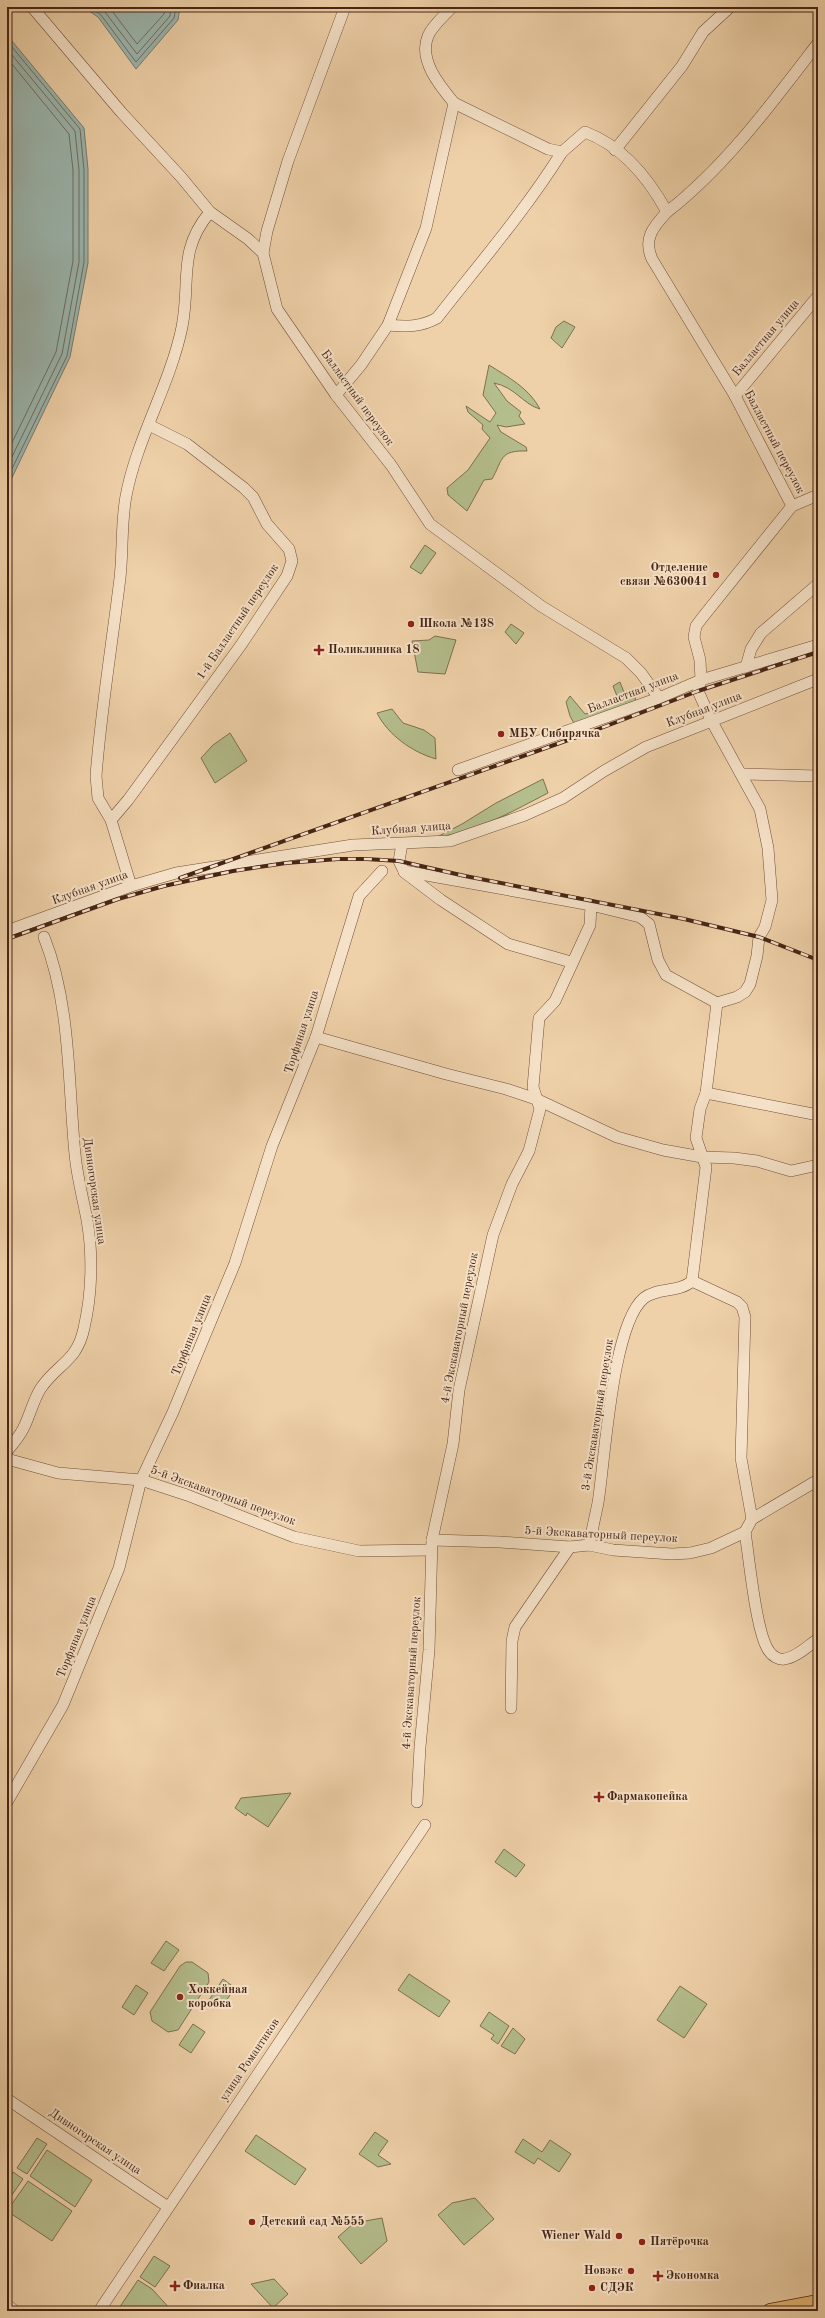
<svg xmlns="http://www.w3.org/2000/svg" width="825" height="2318" viewBox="0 0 825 2318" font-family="'Old Standard TT',serif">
<rect width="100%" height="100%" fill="#efd1a9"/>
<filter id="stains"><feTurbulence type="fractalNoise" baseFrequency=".005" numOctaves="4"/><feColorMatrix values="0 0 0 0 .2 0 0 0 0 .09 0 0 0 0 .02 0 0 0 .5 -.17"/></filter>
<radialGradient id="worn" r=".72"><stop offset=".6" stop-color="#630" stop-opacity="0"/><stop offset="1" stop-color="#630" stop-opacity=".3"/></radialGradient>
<g fill="#b4bd8c" stroke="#7e7050">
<polygon points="564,321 575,327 562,348 551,338 556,327"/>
<path d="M 489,365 C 508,377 529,388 540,409 C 524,405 515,387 494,383 L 507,401 L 521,412 L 519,416 L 525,424 L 506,427 L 497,425 L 501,432 L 526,447 L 527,451 C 499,450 503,460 492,479 L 484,480 L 467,511 L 448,495 L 447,488 L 468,470 L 490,438 L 482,429 L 483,425 L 468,412 L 466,406 L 490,422 L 496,413 L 483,395 Z"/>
<polygon points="425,545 436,553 421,574 410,567"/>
<polygon points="511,624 524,633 516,644 505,632"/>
<polygon points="435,636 456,640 445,674 418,672 412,641 429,640"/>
<polygon points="620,682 627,700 635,697 636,702 576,727 570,716 566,702 570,696 585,714 605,709 619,701 613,686"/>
<path d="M 392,709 L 403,723 L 424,730 L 435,738 L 436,759 C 412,752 388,735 377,713 Z"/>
<polygon points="230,733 247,761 215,783 201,758 213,745"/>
<path d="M 543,779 L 548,793 C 513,811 477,832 437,837 L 462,824 L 496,803 Z"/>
<polygon points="291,1793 268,1827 247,1813 246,1816 235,1808 241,1798"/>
<polygon points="504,1849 525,1865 516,1877 495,1862"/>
<polygon points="166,1941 179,1950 164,1971 151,1963"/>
<polygon points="186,1962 192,1962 208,1973 209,1982 178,2030 168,2032 152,2021 150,2012 180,1966"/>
<polygon points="409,1974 450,2001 439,2017 398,1990"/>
<polygon points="223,1979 235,1988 221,2008 209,2000"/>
<polygon points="136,1985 148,1993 134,2015 122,2007"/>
<polygon points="680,1986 707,2004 684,2038 657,2020"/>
<polygon points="489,2012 509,2026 498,2044 491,2039 494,2035 480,2026"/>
<polygon points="193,2024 205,2032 191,2053 179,2045"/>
<polygon points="513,2028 525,2039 515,2054 501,2046"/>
<polygon points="375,2132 388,2141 378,2155 391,2164 378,2167 359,2154"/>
<polygon points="256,2135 306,2169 295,2185 245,2151"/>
<polygon points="37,2138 47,2144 27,2174 17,2168"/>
<polygon points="523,2139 542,2152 550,2140 571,2154 559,2172 538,2158 534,2164 515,2152"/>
<polygon points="47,2150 92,2180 75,2207 30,2176"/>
<polygon points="13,2172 23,2179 7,2202 7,2181"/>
<polygon points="28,2181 72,2211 52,2241 7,2211"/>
<polygon points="475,2198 494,2219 464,2245 438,2215 452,2203"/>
<polygon points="382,2218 387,2241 361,2264 338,2237 354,2223"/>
<polygon points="154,2256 170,2266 155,2287 140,2277"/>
<polygon points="274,2279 288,2294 273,2308 251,2284"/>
<polygon points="138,2280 152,2289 172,2311 117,2311"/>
</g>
<g fill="#9bb6ae" stroke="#797c71">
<polygon points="83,7 180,7 178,20 136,69 98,17"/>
<polygon points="7,35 84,128 88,169 88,263 70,357 7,488"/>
</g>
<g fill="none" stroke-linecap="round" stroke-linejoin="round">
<g stroke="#716d62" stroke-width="1">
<polyline points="90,7 101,15 136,62 174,18 176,7"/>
<polyline points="99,7 105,12 137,54 170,16 171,7"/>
<polyline points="109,7 137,44 164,14 165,7"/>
<polyline points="7,41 80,129 84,170 84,262 67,356 7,479"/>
<polyline points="7,49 75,131 79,170 79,262 62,354 7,467"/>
<polyline points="7,58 69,134 73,170 73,261 56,352 7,453"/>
</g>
<defs>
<g id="minor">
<polyline points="32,7 121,112 181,177 210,212 248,239 263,253"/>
<polyline points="345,7 288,161 267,231 263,253 277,309 336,395 391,465 430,524 541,606 626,658 641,673 659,698"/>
<path d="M 454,103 L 548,149 L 562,152 L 585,132 C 622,146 649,179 667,212 C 653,227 643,239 652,259 L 735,396 L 792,506 L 702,618 L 696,626 L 694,637 L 700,660 L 701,680 L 698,691 L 711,720 L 760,809 L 768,848 L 772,900 L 765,927 L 759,937 L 757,956 L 750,984 L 745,992 L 737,997 L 717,1003"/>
<polyline points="615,150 682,66 703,32 730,7"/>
<path d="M 667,212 C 725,167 773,102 818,43"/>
<path d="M 388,325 C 406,327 421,327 437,318 C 480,263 525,211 562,152"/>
<path d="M 336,395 L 361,365 L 388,325 L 426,228 L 454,103 C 440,86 418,60 428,36 C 432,26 444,16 452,7"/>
<polyline points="735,396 818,296"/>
<polyline points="792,506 818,495"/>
<polyline points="746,667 751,649 761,633 818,584"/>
<polyline points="458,770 659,698 701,680 818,645"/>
<polyline points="743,774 818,776"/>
<polyline points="111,820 128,800 241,645 287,576 292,561 289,549 267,524 253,497 244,488 187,444 149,425"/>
<polyline points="402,844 399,861 404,871 591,905 640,917 649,924 658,960 666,975 717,1003 706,1093 818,1115"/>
<polyline points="404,872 441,900 508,944 571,962"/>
<path d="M 131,886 L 111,820 L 98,798 L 96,776 C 101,710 112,644 120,578 C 123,551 121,523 126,496 C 137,438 170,385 182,327 C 191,282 177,251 210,212"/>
<polyline points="7,931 131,886 176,873 353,845 450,841 525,815 563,798 604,771 646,747 818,679"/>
<polyline points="316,1037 446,1074 506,1089 536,1099 617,1137 663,1150 702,1157 734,1158 757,1161 791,1171 818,1165"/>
<polyline points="692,1281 737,1302 742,1307 745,1317 741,1458 752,1519"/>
<path d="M 7,1451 C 13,1444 19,1437 23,1429 C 30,1416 33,1400 41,1388 C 58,1363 77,1362 84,1328 C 92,1294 93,1254 87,1220 C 83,1198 77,1177 75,1154 C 68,1083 71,1005 44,937"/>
<polyline points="7,1459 58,1473 141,1480 187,1495 294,1537 359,1551 431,1550"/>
<path d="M 745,1532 C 749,1556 756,1634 769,1651 C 772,1656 779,1660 784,1659 C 796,1658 809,1645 818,1639"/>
<polyline points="432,1540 500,1542 570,1547 589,1545 613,1550 672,1554 690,1553 711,1548 745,1532 752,1519 818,1480"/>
<path d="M 589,1545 C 592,1531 595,1517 598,1503 C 605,1459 612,1324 644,1298 C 658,1287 679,1293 692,1281 L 706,1167 L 696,1138 L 700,1109 L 706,1093"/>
<polyline points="511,1708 512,1641 515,1627 570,1547"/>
<polyline points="7,1802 63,1705 119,1568 141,1480 173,1412 235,1263 272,1146 316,1037 359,896 382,871"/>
<polyline points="417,1802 420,1747 429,1650 432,1540 453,1444 459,1390 493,1235 512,1184 529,1151 540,1109 533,1087 539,1018 555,1001 590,925 591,905"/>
<polyline points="7,2099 168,2207"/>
<polyline points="7,2305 15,2311"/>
<polyline points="99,2311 425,1825"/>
</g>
<polyline id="major" points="770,2311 818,2302"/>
</defs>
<use href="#minor" stroke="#714f3a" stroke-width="12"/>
<use href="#major" stroke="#472415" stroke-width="16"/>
<use href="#minor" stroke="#f5e1c7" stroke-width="11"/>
<use href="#major" stroke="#e8b874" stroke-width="14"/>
<defs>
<g id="rail">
<polyline points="180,878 588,733 698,691 818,652"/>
<polyline points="7,939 118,899 164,886 233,871 286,863 338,859 366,859 399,861 465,876 684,919 759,937 818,960"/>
</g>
</defs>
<use href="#rail" stroke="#472415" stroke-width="4"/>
<use href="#rail" stroke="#f5e1c7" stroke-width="2.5" stroke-dasharray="8" stroke-linecap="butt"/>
</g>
<g fill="#8f2418" stroke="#f5e1c7" stroke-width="1.5">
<circle cx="716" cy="575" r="4"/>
<circle cx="411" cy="624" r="4"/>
<path d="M317 644h4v4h4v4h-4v4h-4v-4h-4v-4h4z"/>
<circle cx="501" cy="734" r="4"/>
<path d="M597 1791h4v4h4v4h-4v4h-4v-4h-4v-4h4z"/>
<circle cx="180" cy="1997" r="4"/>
<circle cx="252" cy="2222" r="4"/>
<circle cx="619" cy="2236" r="4"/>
<circle cx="642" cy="2242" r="4"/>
<circle cx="631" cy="2271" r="4"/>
<path d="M656 2270h4v4h4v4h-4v4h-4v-4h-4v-4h4z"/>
<path d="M173 2280h4v4h4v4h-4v4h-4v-4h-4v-4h4z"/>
<circle cx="592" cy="2288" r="4"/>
</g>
<g text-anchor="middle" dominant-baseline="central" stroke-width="4" stroke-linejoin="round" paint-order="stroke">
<g font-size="12" fill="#472415" stroke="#f5e1c7">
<text transform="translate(766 338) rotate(-50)">Балластная улица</text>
<text transform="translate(357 398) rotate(54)">Балластный переулок</text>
<text transform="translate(774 442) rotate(62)">Балластный переулок</text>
<text transform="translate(238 622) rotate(-56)">1-й Балластный переулок</text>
<text transform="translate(633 693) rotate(-21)">Балластная улица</text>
<text transform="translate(704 710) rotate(-21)">Клубная улица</text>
<text transform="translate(411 829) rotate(-4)">Клубная улица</text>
<text transform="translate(90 888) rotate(-20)">Клубная улица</text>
<text transform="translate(302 1032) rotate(-72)">Торфяная улица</text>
<text transform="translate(94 1191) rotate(82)">Дивногорская улица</text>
<text transform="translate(460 1328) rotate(-79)">4-й Экскаваторный переулок</text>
<text transform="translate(192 1335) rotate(-68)">Торфяная улица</text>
<text transform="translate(598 1415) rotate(-81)">3-й Экскаваторный переулок</text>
<text transform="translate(223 1496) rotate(20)">5-й Экскаваторный переулок</text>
<text transform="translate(601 1535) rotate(3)">5-й Экскаваторный переулок</text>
<text transform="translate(77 1637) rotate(-68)">Торфяная улица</text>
<text transform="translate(412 1673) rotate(-86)">4-й Экскаваторный переулок</text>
<text transform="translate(250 2060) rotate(-56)">улица Романтиков</text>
<text transform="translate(95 2142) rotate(34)">Дивногорская улица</text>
</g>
<g font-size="12" font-weight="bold" fill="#472415" stroke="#f5e1c7" text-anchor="start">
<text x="708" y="568" text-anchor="end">Отделение<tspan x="708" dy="14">связи №630041</tspan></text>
<text x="419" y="624">Школа №138</text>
<text x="328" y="650">Поликлиника 18</text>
<text x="509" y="734">МБУ Сибирячка</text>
<text x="607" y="1797">Фармакопейка</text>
<text x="188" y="1990">Хоккейная<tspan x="188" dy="14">коробка</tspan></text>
<text x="260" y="2222">Детский сад №555</text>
<text x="611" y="2236" text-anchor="end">Wiener Wald</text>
<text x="650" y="2242">Пятёрочка</text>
<text x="623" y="2271" text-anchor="end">Новэкс</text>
<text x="666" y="2276">Экономка</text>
<text x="183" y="2286">Фиалка</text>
<text x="600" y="2288">СДЭК</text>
</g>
</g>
<rect width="825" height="2318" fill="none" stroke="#efd1a9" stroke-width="24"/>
<rect x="8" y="8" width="809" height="2302" fill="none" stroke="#472415" stroke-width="2"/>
<rect x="12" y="12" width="801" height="2294" fill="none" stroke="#472415"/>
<rect width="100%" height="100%" filter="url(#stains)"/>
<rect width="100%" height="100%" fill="url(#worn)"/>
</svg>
